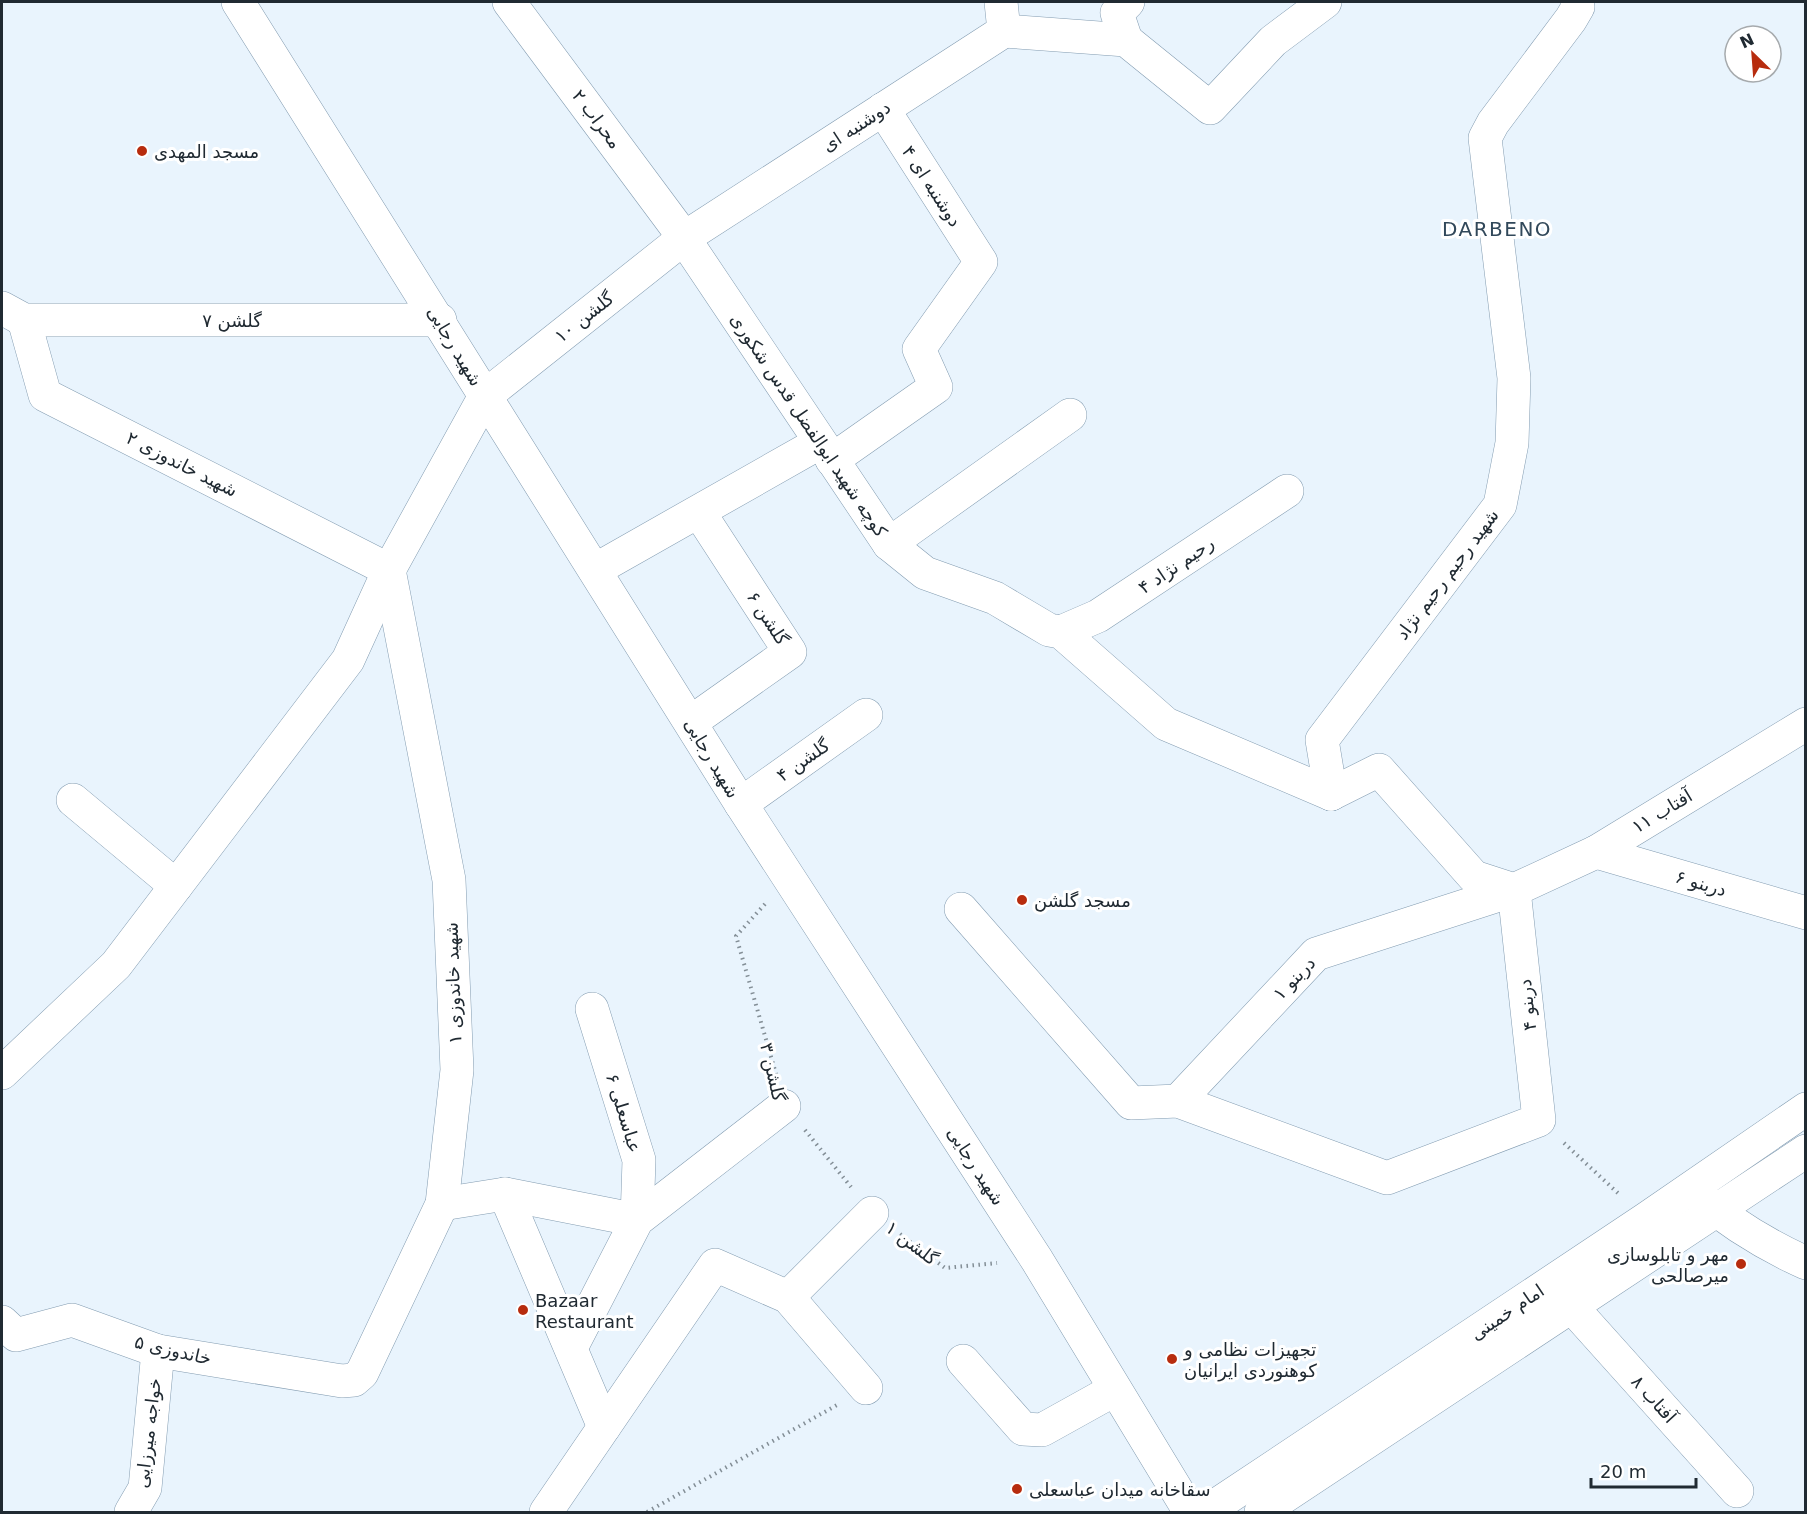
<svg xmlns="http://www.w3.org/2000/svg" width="1807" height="1514" viewBox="0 0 1807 1514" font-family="'DejaVu Sans','Noto Naskh Arabic',sans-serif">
<rect width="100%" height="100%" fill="#e9f4fd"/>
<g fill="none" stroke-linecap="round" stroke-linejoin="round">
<defs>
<g id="minor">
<polyline points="509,2 677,228 889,544 925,573 995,598 1049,630 1061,632 1166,724 1331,794"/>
<polyline points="1004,31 1126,40 1210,108 1273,41 1325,2"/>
<polyline points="1126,40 1117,13 1128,2"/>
<polyline points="2,308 24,320 440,320"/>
<polyline points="24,320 45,395 389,570"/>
<polyline points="832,460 936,387 919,349 981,262 883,109"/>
<polyline points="889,544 1070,415"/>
<polyline points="595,570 819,443"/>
<polyline points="1061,632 1098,616 1287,491"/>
<polyline points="691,722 790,652 699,512"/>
<polyline points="1331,794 1322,740 1500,505 1512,443 1514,378 1485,138 1493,123 1571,19 1578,7 1577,2"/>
<polyline points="1331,794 1379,770 1474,877 1514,890"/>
<polyline points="73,800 176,886"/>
<polyline points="741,804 866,715"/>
<polyline points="1596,852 1806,913"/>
<polyline points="961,909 1131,1103 1178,1101 1387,1178 1539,1120 1514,890"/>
<polyline points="592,1009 639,1160 637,1220"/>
<polyline points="2,1073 116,965 348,660 389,570 485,396 684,238 1004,31 1001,2"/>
<polyline points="1178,1101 1316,954 1514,890 1596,852 1806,724"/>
<polyline points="505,1194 604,1427"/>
<path d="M 1696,1194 C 1729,1222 1766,1245 1806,1263"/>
<polyline points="442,1204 505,1194 637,1220"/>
<polyline points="788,1297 872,1213"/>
<polyline points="1571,1306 1737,1491"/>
<polyline points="2,1322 16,1335 72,1320 158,1351 342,1381 354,1380 362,1373 442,1204 457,1070 449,880 389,570"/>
<polyline points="571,1348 637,1220 784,1106"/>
<polyline points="963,1361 1023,1429 1042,1430 1114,1390"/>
<polyline points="131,1512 145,1488 158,1351"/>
<polyline points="546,1512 715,1265 788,1297 866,1388"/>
</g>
<g id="major">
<polyline points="238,2 741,804 1037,1260 1190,1512"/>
<polyline points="1206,1512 1646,1219 1806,1109"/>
<polyline points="1261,1512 1806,1151"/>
</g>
</defs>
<use href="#minor" stroke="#839cb1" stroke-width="34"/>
<use href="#major" stroke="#839cb1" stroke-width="34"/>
<g stroke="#838e96" stroke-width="4" stroke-dasharray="1.5 4.5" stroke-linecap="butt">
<polyline points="765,904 736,936 776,1074"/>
<polyline points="805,1130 851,1187"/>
<polyline points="1564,1143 1620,1195"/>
<polyline points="900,1234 945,1268 997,1263"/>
<polyline points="647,1512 837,1405"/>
</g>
<use href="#minor" stroke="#fff" stroke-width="33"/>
<use href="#major" stroke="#fff" stroke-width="33"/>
</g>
<g fill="#b72c0e" stroke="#fff" stroke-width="2">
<circle cx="142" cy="151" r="6"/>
<circle cx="1022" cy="900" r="6"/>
<circle cx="1741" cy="1264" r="6"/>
<circle cx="523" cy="1310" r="6"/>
<circle cx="1172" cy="1359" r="6"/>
<circle cx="1017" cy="1489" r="6"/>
</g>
<g text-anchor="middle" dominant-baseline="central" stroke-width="6" stroke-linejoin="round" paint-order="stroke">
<g font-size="18" fill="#202a32" stroke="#fff">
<text transform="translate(597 119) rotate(53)">۲ محراب</text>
<text transform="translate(856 126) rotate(-33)">دوشنبه ای</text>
<text transform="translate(932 186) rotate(57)">۴ دوشنبه ای</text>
<text transform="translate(584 317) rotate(-38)">۱۰ گلشن</text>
<text x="232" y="320">۷ گلشن</text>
<text transform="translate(455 346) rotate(59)">شهید رجایی</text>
<text transform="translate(809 425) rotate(56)">کوچه شهید ابوالفضل قدس شکوری</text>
<text transform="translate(182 464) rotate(27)">۲ شهید خاندوزی</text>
<text transform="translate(1176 565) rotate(-34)">رحیم نژاد ۴</text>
<text transform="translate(1447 574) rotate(-53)">شهید رحیم رحیم نژاد</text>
<text transform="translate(768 618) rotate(57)">۶ گلشن</text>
<text transform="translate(712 758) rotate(59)">شهید رجایی</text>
<text transform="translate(803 760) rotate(-35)">۴ گلشن</text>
<text transform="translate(1662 811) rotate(-31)">آفتاب ۱۱</text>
<text transform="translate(1701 883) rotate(16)">۶ دربنو</text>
<text transform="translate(1294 978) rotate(-46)">دربنو ۱</text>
<text transform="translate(453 983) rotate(-92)">۱ شهید خاندوزی</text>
<text transform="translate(1527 1005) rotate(-96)">۴ دربنو</text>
<text transform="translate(773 1072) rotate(77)">۳ گلشن</text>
<text transform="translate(624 1113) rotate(73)">۶ عباسعلی</text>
<text transform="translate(976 1166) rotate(57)">شهید رجایی</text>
<text transform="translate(912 1243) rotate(37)">۱ گلشن</text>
<text transform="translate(1507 1312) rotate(-34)">امام خمینی</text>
<text transform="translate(173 1350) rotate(13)">خاندوزی ۵</text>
<text transform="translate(1654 1399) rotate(48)">آفتاب ۸</text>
<text transform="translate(148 1433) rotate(-83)">خواجه میرزایی</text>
</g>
<g font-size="18" fill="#202a32" stroke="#fff" text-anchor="start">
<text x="154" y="151">مسجد المهدی</text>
<text x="1034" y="900">مسجد گلشن</text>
<text x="1729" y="1254" text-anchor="end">مهر و تابلوسازی<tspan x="1729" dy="21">میرصالحی</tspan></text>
<text x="535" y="1300">Bazaar<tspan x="535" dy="21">Restaurant</tspan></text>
<text x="1184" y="1349">تجهیزات نظامی و<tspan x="1184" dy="21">کوهنوردی ایرانیان</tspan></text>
<text x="1029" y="1489">سقاخانه میدان عباسعلی</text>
</g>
<g font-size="20" letter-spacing="1.5" fill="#31485a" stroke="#fff">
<text x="1497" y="229">DARBENO</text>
</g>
</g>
<rect width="1807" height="1514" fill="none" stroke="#202a32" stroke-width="6"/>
<g transform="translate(1753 54) rotate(335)"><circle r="28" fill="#ffffff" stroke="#a6aaad" stroke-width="1.5"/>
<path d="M0-4.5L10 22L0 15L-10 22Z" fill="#b72c0e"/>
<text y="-9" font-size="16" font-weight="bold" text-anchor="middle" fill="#202a32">N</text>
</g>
<path d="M1591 1478v9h105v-9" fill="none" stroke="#202a32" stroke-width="3"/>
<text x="1600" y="1478" font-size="18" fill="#202a32" stroke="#ffffff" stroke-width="4.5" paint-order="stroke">20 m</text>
</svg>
